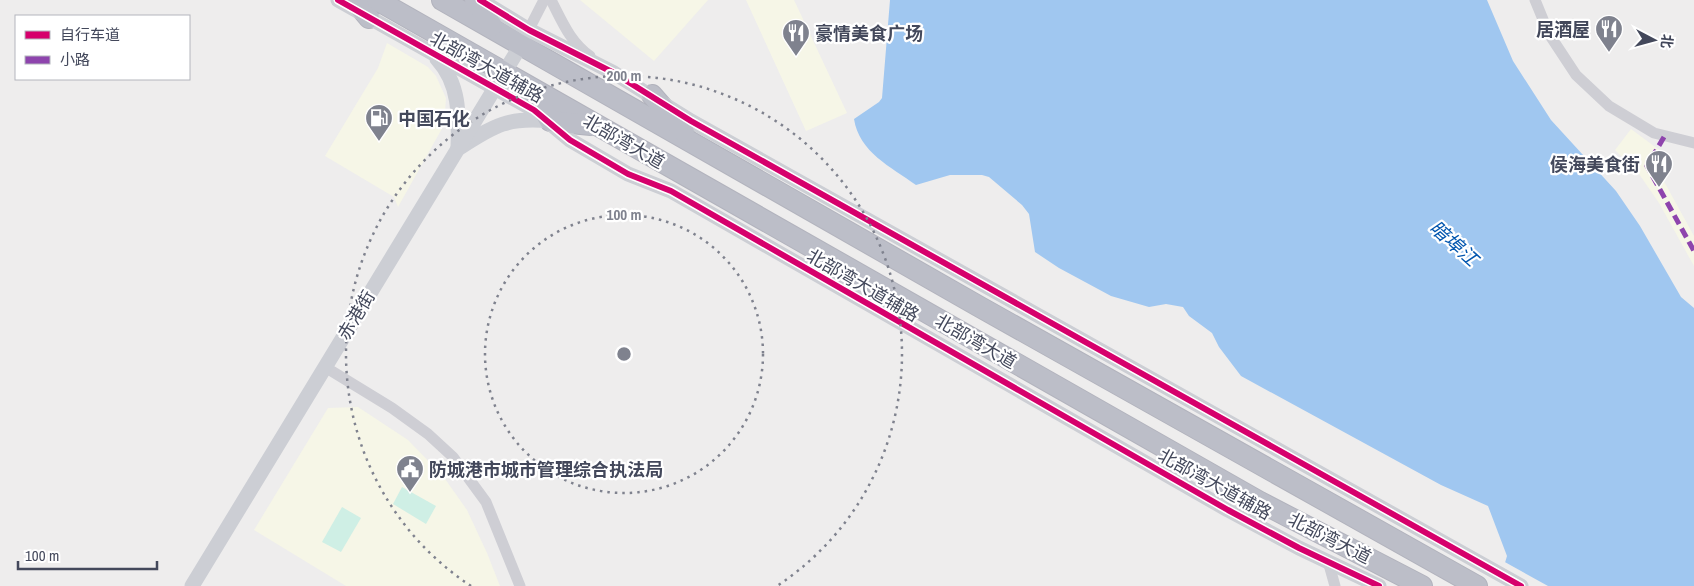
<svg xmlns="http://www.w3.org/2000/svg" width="1694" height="586" viewBox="0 0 1694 586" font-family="'Archivo Narrow','Noto Sans SC',sans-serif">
<rect width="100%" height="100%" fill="#eeeded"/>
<g fill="#f6f6e7">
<polygon points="580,0 708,0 654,61"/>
<polygon points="746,0 794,0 847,113 806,131"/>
<polygon points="387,43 428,67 436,76 446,98 444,125 398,207 394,197 325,156 378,68"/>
<polygon points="1631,129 1662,152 1655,165 1694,236 1694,266 1659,203 1639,174 1615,150"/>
<polygon points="358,407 408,440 443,476 467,510 487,553 500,586 346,586 254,530 328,408"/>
</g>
<g fill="#cfefe5">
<polygon points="402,487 436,506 426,524 393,504"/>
<polygon points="342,507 361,518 341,552 322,542"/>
</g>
<path fill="#a0c7f0" d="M 890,0 L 1487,0 L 1513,61 L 1551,120 L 1616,191 L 1640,226 L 1681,297 L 1694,308 L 1694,586 L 1498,586 L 1507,556 L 1488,506 L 1441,485 L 1241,376 L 1219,347 L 1212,333 L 1189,316 L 1183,307 L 1166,304 L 1149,307 L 1111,296 L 1059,268 L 1035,252 L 1029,214 L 1022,205 L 989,177 L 982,175 L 950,175 L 916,185 C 891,167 859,152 854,119 L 879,102 L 882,98 Z"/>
<polygon fill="#eeeded" points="1503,561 1548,586 1495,586"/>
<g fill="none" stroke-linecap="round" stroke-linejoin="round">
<defs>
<g id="highway">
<polyline points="354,0 369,18"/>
<polyline points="377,0 1260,502 1422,586"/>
<polyline points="442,0 980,307 1477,586"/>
<polyline points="475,0 492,26"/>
<polyline points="531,89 550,121 591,125"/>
<polyline points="652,95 684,132"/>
</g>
</defs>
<use href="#highway" stroke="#b2b3bd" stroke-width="22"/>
<g stroke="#ceced4" stroke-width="11">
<path d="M 551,0 C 562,21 570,42 590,56"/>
<polyline points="1535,0 1549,34 1576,75 1609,106 1654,133 1694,143"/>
<polyline points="525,37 544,0"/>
<polyline points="325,367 392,408 428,434 453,457 486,502 520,586"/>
<polyline points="1328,561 1335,586"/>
</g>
<g stroke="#ccced4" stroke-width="15">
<polyline points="338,0 534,110 570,140 628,174 671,191 1228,510 1299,548 1379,586"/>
<polyline points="480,0 529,30 614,73 691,121 1521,586"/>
<path d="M 437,59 C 460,84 459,115 458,148"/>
<path d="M 461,147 C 495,125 508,117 550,121"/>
<polyline points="192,586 521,45"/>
</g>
<use href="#highway" stroke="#bcbec8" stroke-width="20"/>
<polyline stroke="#8e44ad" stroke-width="5" stroke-dasharray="10 5" stroke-linecap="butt" points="1664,137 1647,166 1694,251"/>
<defs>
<g id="cycleway">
<polyline points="338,0 534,110 570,140 628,174 671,191 1228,510 1299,548 1379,586"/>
<polyline points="480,0 529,30 614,73 691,121 1521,586"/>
</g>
</defs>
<use href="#cycleway" stroke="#fff" stroke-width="9"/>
<use href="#cycleway" stroke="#d6006c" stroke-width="6"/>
</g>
<g fill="none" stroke="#7f828e" stroke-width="2.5" stroke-dasharray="2.5 5">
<circle cx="624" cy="354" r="139"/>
<path d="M471 586A278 278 0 1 1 777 586"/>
</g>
<defs>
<symbol id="restaurant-pin" viewBox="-11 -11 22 30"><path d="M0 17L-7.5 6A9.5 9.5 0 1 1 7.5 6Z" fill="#7f828e" stroke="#fff"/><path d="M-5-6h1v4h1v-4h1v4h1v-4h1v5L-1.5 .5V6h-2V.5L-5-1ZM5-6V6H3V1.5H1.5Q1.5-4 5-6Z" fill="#fff"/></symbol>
<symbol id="fuel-pin" viewBox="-11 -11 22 30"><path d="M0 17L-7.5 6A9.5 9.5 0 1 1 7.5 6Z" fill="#7f828e" stroke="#fff"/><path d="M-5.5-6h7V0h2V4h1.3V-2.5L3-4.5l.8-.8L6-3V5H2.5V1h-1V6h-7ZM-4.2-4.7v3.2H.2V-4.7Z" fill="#fff"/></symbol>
<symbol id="civic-pin" viewBox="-11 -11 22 30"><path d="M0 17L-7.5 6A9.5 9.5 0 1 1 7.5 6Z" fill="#7f828e" stroke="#fff"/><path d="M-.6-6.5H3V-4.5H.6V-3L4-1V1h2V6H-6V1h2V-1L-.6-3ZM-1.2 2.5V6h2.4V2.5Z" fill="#fff"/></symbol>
</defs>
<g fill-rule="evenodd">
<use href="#restaurant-pin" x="1593" y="13" width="32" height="43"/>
<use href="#restaurant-pin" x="780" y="17" width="32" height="43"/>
<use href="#fuel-pin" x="363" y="102" width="32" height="43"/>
<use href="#restaurant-pin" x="1643" y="148" width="32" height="43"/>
<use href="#civic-pin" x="394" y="453" width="32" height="43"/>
</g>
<g text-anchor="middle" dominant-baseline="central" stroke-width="4.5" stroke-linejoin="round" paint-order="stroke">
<g font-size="18" font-weight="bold" fill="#43485b" stroke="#fff" text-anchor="start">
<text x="1590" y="29" text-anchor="end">居酒屋</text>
<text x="815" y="33">豪情美食广场</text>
<text x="398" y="118">中国石化</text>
<text x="1640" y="164" text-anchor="end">侯海美食街</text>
<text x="429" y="469">防城港市城市管理综合执法局</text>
</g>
<g font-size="18" fill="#43485b" stroke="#fff">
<text transform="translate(487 67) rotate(29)">北部湾大道辅路</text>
<text transform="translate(624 141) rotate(30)">北部湾大道</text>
<text transform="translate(863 285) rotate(30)">北部湾大道辅路</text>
<text transform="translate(356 315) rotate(-59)">赤港街</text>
<text transform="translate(976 341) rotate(30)">北部湾大道</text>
<text transform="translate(1215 484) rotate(29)">北部湾大道辅路</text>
<text transform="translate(1330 538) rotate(27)">北部湾大道</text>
</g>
<g font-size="19" font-style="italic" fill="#0256af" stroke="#fff">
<text transform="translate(1454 243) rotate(42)">暗埠江</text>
</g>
</g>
<circle cx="624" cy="354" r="8" fill="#7f828e" stroke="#fff" stroke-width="2.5"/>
<g font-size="15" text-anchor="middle" font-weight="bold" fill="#7f828e" stroke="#fff" stroke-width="4.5" stroke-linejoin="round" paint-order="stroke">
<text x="624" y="81">200 m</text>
<text x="624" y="220">100 m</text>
</g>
<rect x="15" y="15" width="175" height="65" fill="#ffffff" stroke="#b4b6bd"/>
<rect x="25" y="31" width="25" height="8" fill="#d6006c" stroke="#b4b6bd"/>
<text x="60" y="40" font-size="15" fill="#43485b">自行车道</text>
<rect x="25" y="56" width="25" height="8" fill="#8e44ad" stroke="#b4b6bd"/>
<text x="60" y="65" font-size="15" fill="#43485b">小路</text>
<g transform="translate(1654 40) rotate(96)" stroke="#ffffff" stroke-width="4" paint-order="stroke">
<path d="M0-4L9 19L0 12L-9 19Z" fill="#43485b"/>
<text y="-8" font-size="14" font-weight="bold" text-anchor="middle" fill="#43485b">北</text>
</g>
<path d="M18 561v8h139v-8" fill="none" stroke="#43485b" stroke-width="2.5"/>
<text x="25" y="561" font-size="15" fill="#43485b" stroke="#ffffff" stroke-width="4" paint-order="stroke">100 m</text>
</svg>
